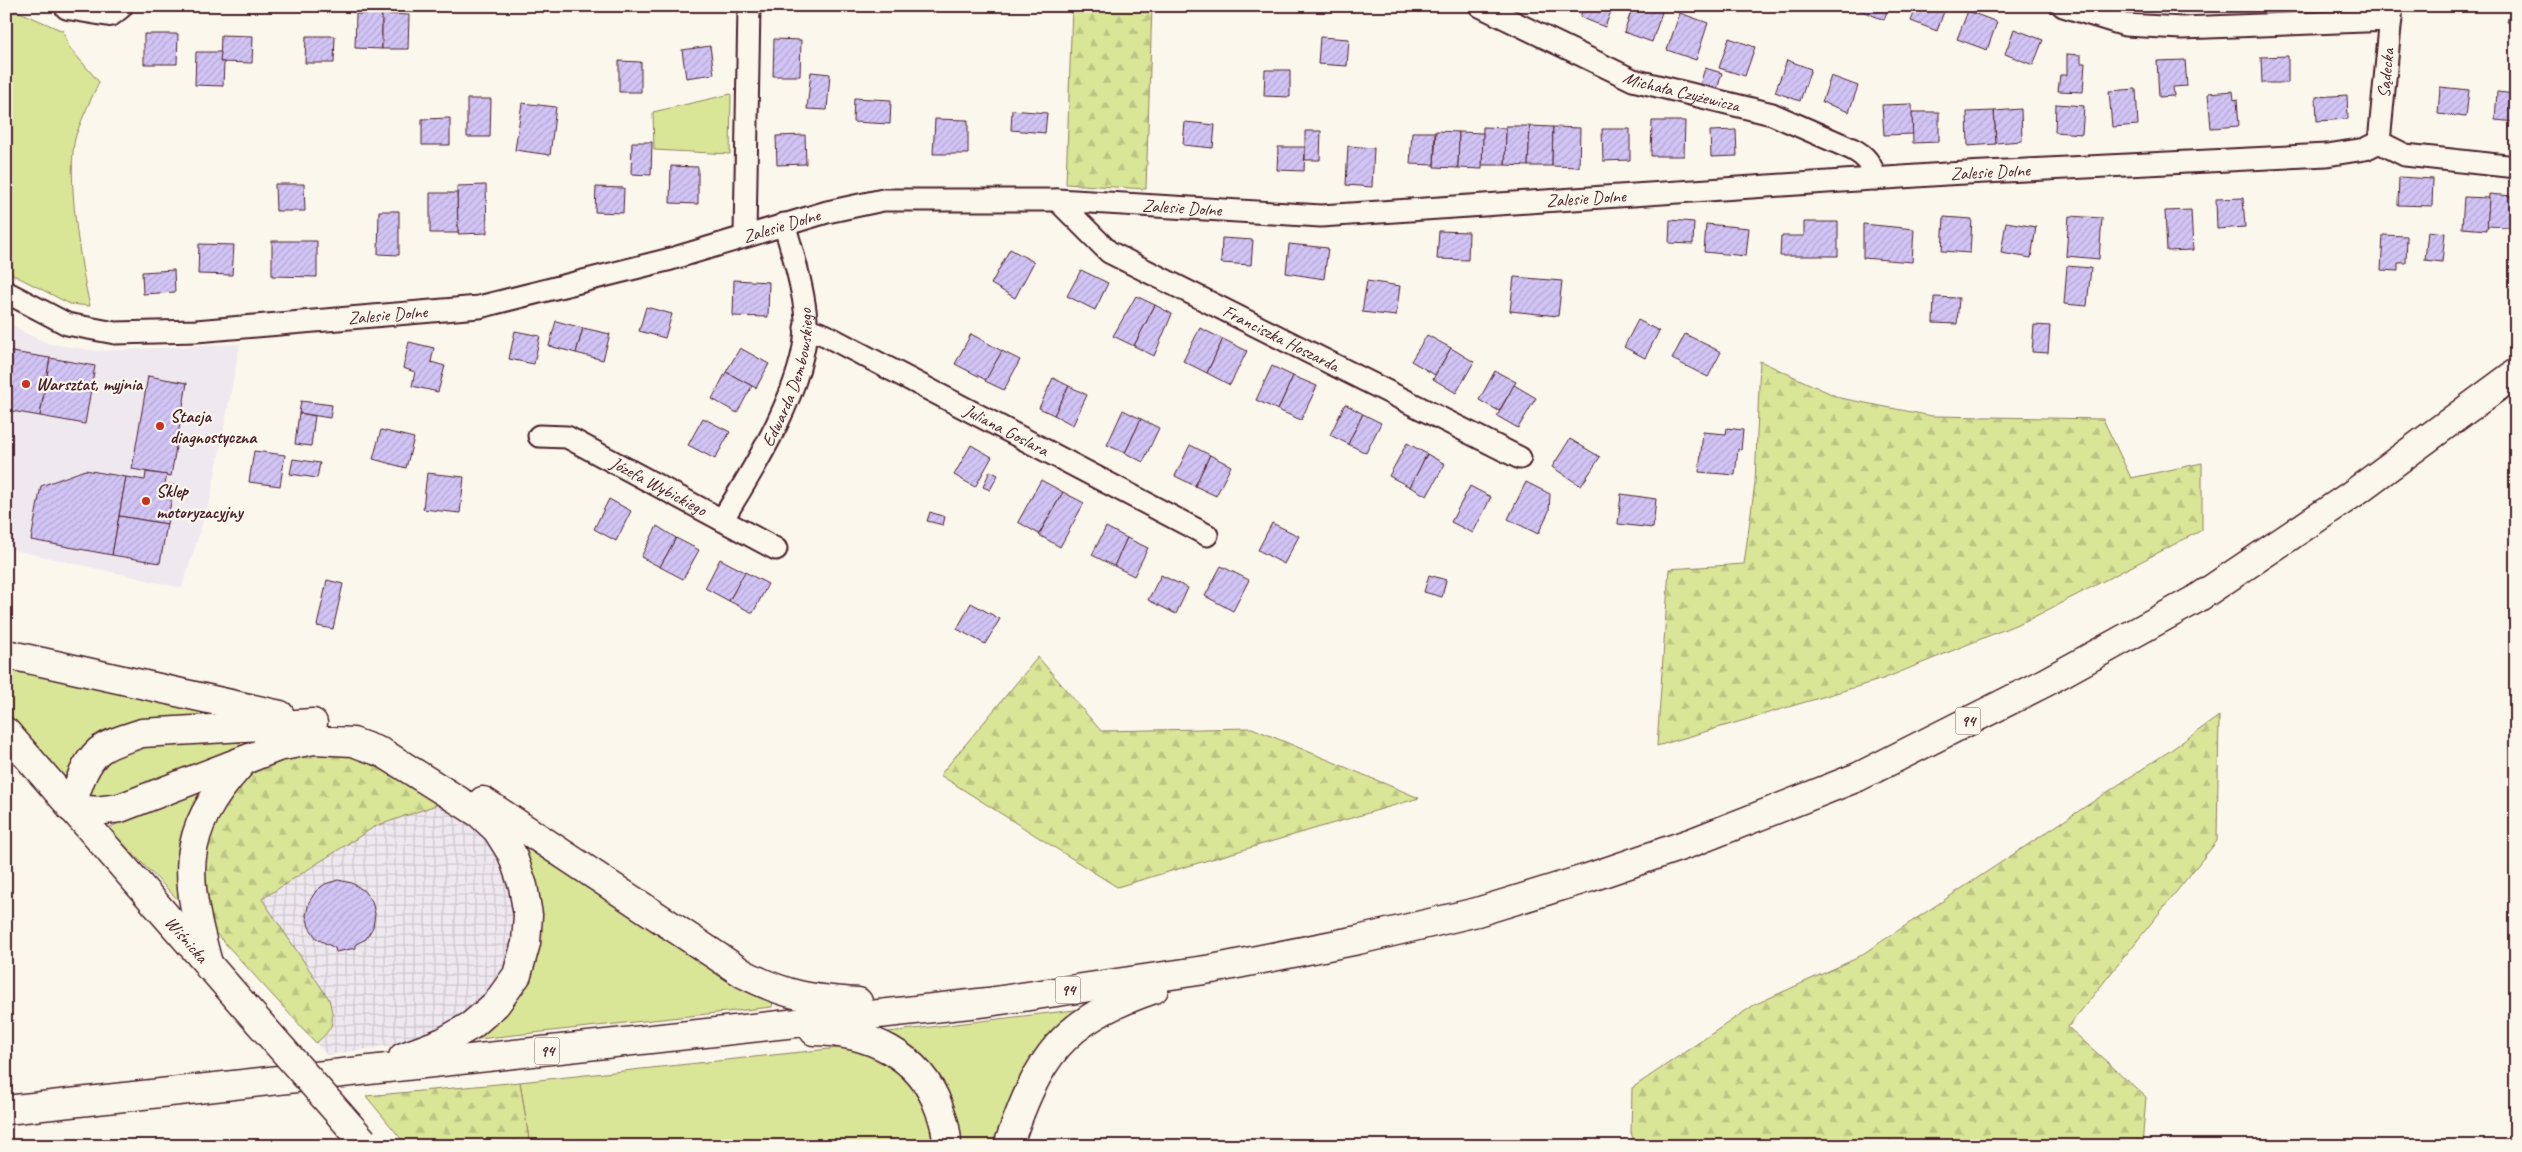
<svg xmlns="http://www.w3.org/2000/svg" width="2522" height="1152" viewBox="0 0 2522 1152" font-family="Caveat,sans-serif">
<defs>
<pattern id="industrial-grid" width="8" height="8" patternUnits="userSpaceOnUse" patternTransform="scale(1.25)"><rect width="8" height="8" fill="#efe8ef"/><path d="M0 4h8M4 0v8" fill="none" stroke="#cec7cd"/></pattern>
<pattern id="forest-firs" width="22" height="20" patternUnits="userSpaceOnUse" patternTransform="scale(1.25)"><rect width="22" height="20" fill="#d9e597"/><path d="M5 1l3.5 6h-7zM16 11l3.5 6h-7z" fill="#bcc482"/></pattern>
<pattern id="building-hatch" width="6" height="6" patternUnits="userSpaceOnUse" patternTransform="scale(1.25)"><rect width="6" height="6" fill="#d2c4f5"/><path d="M-1 1l2-2M0 6l6-6M5 7l2-2" fill="none" stroke="#b6a8d2"/></pattern>
</defs>
<rect width="100%" height="100%" fill="#fbf7ec"/>
<filter id="ink" filterUnits="userSpaceOnUse"><feTurbulence type="fractalNoise" baseFrequency=".02" numOctaves="2"/><feDisplacementMap in="SourceGraphic" scale="10" xChannelSelector="R" yChannelSelector="G"/><feConvolveMatrix kernelMatrix="1 2 1 2 8 2 1 2 1" color-interpolation-filters="sRGB"/></filter>
<g filter="url(#ink)">
<polygon fill="#efe8ef" points="6,320 25,333 50,344 97,351 240,344 211,496 182,588 6,548"/>
<polygon fill="url(#industrial-grid)" points="439,804 484,833 500,858 516,921 514,952 502,981 480,1004 446,1028 418,1041 327,1055 316,1043 329,1032 262,899 374,827"/>
<g fill="#d9e597" stroke="#928261">
<path d="M 6,6 L 63,31 L 69,47 L 99,82 C 91,99 82,118 76,135 C 65,170 81,269 90,306 L 70,304 L 6,271 Z"/>
<polygon points="731,94 730,154 654,150 653,112"/>
<polygon points="6,664 239,717 161,722 68,781 63,779 6,712"/>
<path d="M 271,736 L 134,795 L 86,804 C 89,794 90,779 95,771 C 116,734 232,738 271,736 Z"/>
<polygon points="220,778 184,900 179,901 108,828"/>
<polygon points="529,850 736,983 773,1001 772,1007 478,1039 476,1035 504,1015 522,855"/>
<polygon points="1083,1009 999,1146 959,1146 889,1039 888,1032"/>
<path d="M 848,1047 C 880,1059 908,1072 925,1104 C 931,1116 933,1133 936,1146 L 530,1146 L 520,1082 Z"/>
</g>
<g fill="url(#forest-firs)" stroke="#928261">
<polygon points="1072,6 1152,6 1146,189 1066,184"/>
<polygon points="1760,361 1840,398 1932,416 2103,419 2131,478 2202,463 2202,530 2030,619 1883,679 1657,746 1669,569 1744,564 1755,483"/>
<polygon points="1038,657 1101,731 1252,728 1419,798 1117,887 940,775"/>
<polygon points="2219,716 2217,841 2068,1027 2146,1097 2142,1146 1636,1146 1631,1133 1632,1088 1754,1005 1855,959 2171,750"/>
<path d="M 324,754 L 363,756 L 439,804 L 374,827 L 262,899 L 329,999 C 335,1022 334,1028 316,1043 L 213,930 C 204,898 200,862 211,829 C 215,819 224,809 229,800 C 240,784 253,770 271,763 C 288,757 306,755 324,754 Z"/>
<polygon points="520,1082 530,1146 407,1146 366,1096"/>
</g>
<g fill="url(#building-hatch)" stroke="#4a1f2b">
<polygon points="1584,6 1613,6 1605,27 1580,17"/>
<polygon points="1633,6 1655,6 1663,9 1652,42 1624,32"/>
<polygon points="1850,6 1889,6 1884,20"/>
<polygon points="1917,6 1946,6 1937,31 1911,21"/>
<polygon points="2512,6 2516,6 2516,25 2507,22"/>
<polygon points="1968,11 1997,22 1987,50 1957,39"/>
<polygon points="1680,13 1708,23 1696,60 1667,50"/>
<polygon points="356,14 382,14 382,49 355,48"/>
<polygon points="382,14 409,15 408,49 382,49"/>
<polygon points="2014,29 2043,40 2033,65 2005,54"/>
<polygon points="144,34 178,34 177,64 144,64"/>
<polygon points="221,35 253,36 252,63 220,62"/>
<polygon points="306,36 335,36 334,63 305,63"/>
<polygon points="1320,37 1349,39 1347,66 1318,64"/>
<polygon points="1729,38 1755,47 1745,76 1719,68"/>
<polygon points="774,39 801,40 800,76 773,76"/>
<polygon points="710,46 714,74 686,78 682,50"/>
<polygon points="196,52 221,52 220,62 224,62 223,86 195,85"/>
<polygon points="2067,54 2081,55 2081,63 2085,63 2083,92 2058,91 2060,75 2067,75"/>
<polygon points="2288,56 2288,83 2262,83 2261,57"/>
<polygon points="1787,60 1811,69 1800,101 1775,92"/>
<polygon points="2185,60 2187,86 2173,87 2174,96 2159,97 2157,61"/>
<polygon points="619,61 641,62 641,92 619,92"/>
<polygon points="1705,68 1722,73 1716,93 1699,88"/>
<polygon points="1265,70 1290,70 1290,97 1264,96"/>
<polygon points="811,72 830,74 827,110 807,109"/>
<polygon points="1831,76 1858,86 1849,112 1822,102"/>
<polygon points="2440,87 2469,90 2466,117 2438,114"/>
<polygon points="2136,89 2138,125 2112,127 2109,91"/>
<polygon points="2233,91 2234,100 2237,99 2239,126 2211,128 2208,93"/>
<polygon points="2497,92 2516,94 2516,122 2495,120"/>
<polygon points="2347,95 2348,119 2317,121 2316,97"/>
<polygon points="854,98 891,100 890,124 853,122"/>
<polygon points="467,99 491,99 490,137 467,137"/>
<polygon points="522,103 556,107 550,155 515,150"/>
<polygon points="1912,104 1913,134 1884,135 1882,105"/>
<polygon points="2056,104 2084,106 2082,134 2055,132"/>
<polygon points="2021,109 2022,141 1996,143 1994,111"/>
<polygon points="1012,110 1047,113 1045,133 1011,130"/>
<polygon points="1994,111 1996,144 1968,146 1967,112"/>
<polygon points="1912,112 1939,112 1939,142 1913,143"/>
<polygon points="450,118 450,145 422,145 422,119"/>
<polygon points="935,119 968,120 968,154 933,154"/>
<polygon points="1652,121 1685,121 1684,156 1651,156"/>
<polygon points="1185,122 1215,125 1213,148 1183,145"/>
<polygon points="1506,126 1530,126 1528,166 1505,165"/>
<polygon points="1530,126 1553,127 1552,166 1528,166"/>
<polygon points="1483,127 1506,128 1505,165 1482,165"/>
<polygon points="1553,127 1580,128 1579,167 1552,166"/>
<polygon points="1602,129 1630,129 1630,160 1603,161"/>
<polygon points="1736,130 1737,156 1711,157 1710,131"/>
<polygon points="1305,131 1321,131 1320,160 1305,160"/>
<polygon points="1436,131 1459,132 1458,168 1434,167"/>
<polygon points="1412,132 1435,132 1434,165 1410,164"/>
<polygon points="1459,132 1483,133 1482,169 1458,168"/>
<polygon points="805,135 806,164 777,165 776,136"/>
<polygon points="632,142 652,142 651,175 631,174"/>
<polygon points="1348,146 1374,148 1372,187 1346,185"/>
<polygon points="1278,147 1305,147 1304,171 1277,170"/>
<polygon points="671,166 698,167 698,204 670,203"/>
<polygon points="2399,177 2433,179 2432,206 2398,205"/>
<polygon points="275,184 304,184 305,211 276,211"/>
<polygon points="486,185 487,233 458,234 457,186"/>
<polygon points="596,187 624,188 623,213 595,212"/>
<polygon points="430,193 457,193 458,233 430,233"/>
<polygon points="2489,194 2512,196 2510,227 2487,226"/>
<polygon points="2464,197 2489,198 2487,230 2462,228"/>
<polygon points="2243,198 2245,227 2217,229 2216,199"/>
<polygon points="2191,210 2193,250 2167,251 2165,211"/>
<polygon points="379,211 399,211 399,255 378,254"/>
<polygon points="2069,216 2102,218 2099,259 2066,256"/>
<polygon points="1944,217 1972,219 1970,253 1942,251"/>
<polygon points="1670,220 1694,222 1693,244 1669,243"/>
<polygon points="1804,222 1838,222 1838,256 1780,256 1781,236 1804,236"/>
<polygon points="2006,222 2036,227 2031,258 2001,253"/>
<polygon points="1706,224 1749,228 1746,256 1704,252"/>
<polygon points="1863,224 1914,229 1912,262 1863,258"/>
<polygon points="1439,231 1469,232 1468,260 1437,259"/>
<polygon points="2428,231 2445,233 2442,262 2425,260"/>
<polygon points="2383,235 2407,236 2406,263 2398,263 2398,271 2381,270"/>
<polygon points="1222,238 1253,240 1251,265 1221,263"/>
<polygon points="272,241 317,241 317,277 272,276"/>
<polygon points="199,244 234,245 232,275 198,274"/>
<polygon points="1289,244 1328,248 1324,279 1286,273"/>
<polygon points="1010,249 1034,262 1015,298 991,284"/>
<polygon points="2067,266 2091,268 2087,306 2064,304"/>
<polygon points="174,270 175,292 143,294 142,272"/>
<polygon points="1081,270 1108,283 1095,310 1067,296"/>
<polygon points="1514,277 1562,281 1558,316 1510,311"/>
<polygon points="734,280 769,282 768,317 733,316"/>
<polygon points="1367,281 1400,286 1396,316 1362,312"/>
<polygon points="1136,296 1155,305 1134,346 1113,336"/>
<polygon points="1934,297 1959,298 1957,324 1933,323"/>
<polygon points="1155,305 1172,314 1154,356 1134,346"/>
<polygon points="646,307 672,314 665,338 639,331"/>
<polygon points="1638,320 1659,331 1645,358 1624,347"/>
<polygon points="556,321 583,328 576,353 549,346"/>
<polygon points="2034,325 2050,326 2048,353 2032,352"/>
<polygon points="583,328 610,334 603,360 576,353"/>
<polygon points="1200,328 1223,339 1207,373 1183,361"/>
<polygon points="515,331 540,336 534,364 509,359"/>
<polygon points="971,334 1002,351 986,380 955,364"/>
<polygon points="1685,334 1721,352 1708,377 1672,359"/>
<polygon points="1427,335 1451,348 1435,375 1411,361"/>
<polygon points="1223,339 1247,351 1230,385 1207,373"/>
<polygon points="409,342 434,348 431,362 445,366 438,392 412,386 415,372 403,368"/>
<polygon points="740,348 769,364 756,388 726,372"/>
<polygon points="1451,348 1474,362 1456,393 1433,379"/>
<polygon points="6,351 50,358 40,416 6,410"/>
<polygon points="1002,351 1020,360 1004,390 985,381"/>
<polygon points="50,358 95,366 85,424 40,416"/>
<polygon points="1272,366 1293,376 1278,410 1256,400"/>
<polygon points="1495,371 1516,382 1499,411 1479,400"/>
<polygon points="726,372 752,386 737,413 712,399"/>
<polygon points="148,376 187,383 171,476 132,469"/>
<polygon points="1293,376 1317,386 1301,420 1278,410"/>
<polygon points="1053,378 1069,386 1054,415 1039,408"/>
<polygon points="1514,385 1536,398 1518,428 1497,416"/>
<polygon points="1069,386 1087,395 1073,425 1054,415"/>
<polygon points="301,401 332,405 330,418 299,413"/>
<polygon points="1345,404 1363,414 1348,444 1330,435"/>
<polygon points="1123,410 1141,419 1125,453 1107,445"/>
<polygon points="299,413 315,416 311,446 295,444"/>
<polygon points="1363,414 1381,423 1366,453 1348,444"/>
<polygon points="703,418 730,432 715,459 688,445"/>
<polygon points="1141,419 1159,428 1143,462 1125,453"/>
<polygon points="1727,428 1743,430 1741,450 1738,449 1735,475 1699,472 1703,432 1726,434"/>
<polygon points="381,430 414,438 406,468 373,459"/>
<polygon points="1570,439 1600,457 1581,486 1552,467"/>
<polygon points="1407,443 1427,454 1410,487 1389,476"/>
<polygon points="971,445 992,457 975,487 954,475"/>
<polygon points="1190,445 1210,455 1195,486 1175,476"/>
<polygon points="254,451 285,455 280,486 249,482"/>
<polygon points="1427,454 1445,464 1427,496 1410,487"/>
<polygon points="1210,455 1231,466 1216,496 1195,486"/>
<polygon points="293,459 320,463 317,478 290,474"/>
<polygon points="85,470 126,477 112,555 31,540 41,486"/>
<polygon points="990,471 998,475 990,490 983,487"/>
<polygon points="146,472 167,475 165,484 174,485 167,524 119,516 126,477 145,480"/>
<polygon points="427,473 464,477 460,513 423,509"/>
<polygon points="1041,480 1063,492 1039,534 1018,522"/>
<polygon points="1526,482 1550,494 1549,511 1538,534 1508,519"/>
<polygon points="1470,486 1491,497 1473,533 1451,522"/>
<polygon points="1063,492 1084,503 1060,547 1039,535"/>
<polygon points="1621,494 1656,499 1653,528 1618,524"/>
<polygon points="609,499 631,511 616,541 594,529"/>
<polygon points="930,512 945,517 943,525 927,521"/>
<polygon points="119,516 167,524 160,563 112,555"/>
<polygon points="1272,523 1299,536 1284,564 1258,550"/>
<polygon points="657,526 676,538 660,567 641,557"/>
<polygon points="1106,527 1127,538 1114,566 1092,555"/>
<polygon points="676,538 699,550 683,579 660,567"/>
<polygon points="1127,538 1148,548 1134,576 1114,566"/>
<polygon points="720,559 745,572 729,601 705,588"/>
<polygon points="1221,566 1249,580 1233,611 1205,596"/>
<polygon points="745,572 768,584 753,613 729,601"/>
<polygon points="1161,575 1188,588 1176,614 1148,600"/>
<polygon points="1429,575 1446,580 1442,597 1424,592"/>
<polygon points="327,580 343,584 333,629 317,626"/>
<polygon points="971,603 1000,619 985,644 957,629"/>
<polygon points="338,880 352,883 363,890 372,901 375,914 373,927 366,939 356,944 356,948 336,952 335,948 317,939 309,927 306,915 309,902 316,891 325,884"/>
</g>
<g fill="none" stroke-linecap="round" stroke-linejoin="round">
<defs>
<g id="minor">
<path id="s1" d="M 1480,6 L 1633,80 L 1772,114 L 1852,149 C 1866,156 1872,164 1875,179"/>
<polyline points="2063,6 2125,25 2182,28 2391,20"/>
<polyline points="2379,142 2405,155 2516,167"/>
<path id="s2" d="M 2379,142 L 2392,6"/>
<path id="s3" d="M 1057,200 L 1109,252 L 1520,458"/>
<polyline points="745,235 749,6"/>
<path id="s4" d="M 6,292 L 67,324 L 115,333 L 196,331 L 479,307 L 671,259 L 827,212 L 883,200 L 1057,200 L 1321,216 L 1946,174 L 2327,155 L 2365,149 L 2379,142"/>
<path id="s5" d="M 805,328 L 825,335 L 1207,535"/>
<path id="s6" d="M 539,436 L 567,437 L 776,549"/>
<path id="s7" d="M 722,520 C 754,469 808,382 806,321 C 805,295 792,249 784,224"/>
</g>
<polyline id="tertiary" points="68,6 110,13 119,6"/>
<g id="secondary">
<path id="s8" d="M 6,732 L 241,1002"/>
</g>
<g id="primary">
<polyline points="6,654 280,715"/>
<path d="M 313,723 L 142,733 C 129,738 110,742 99,751 C 83,765 77,789 71,808 L 96,811 L 120,808 L 278,747 L 314,740 L 353,742 L 383,753 L 480,814 L 497,830 L 512,854 L 523,886 L 528,915 L 526,943 L 517,975 L 496,1004 L 472,1025 L 443,1042 L 403,1057"/>
<path d="M 483,801 L 744,974 C 787,996 810,999 858,1002"/>
<path d="M 209,967 C 185,878 176,835 242,763"/>
<path d="M 814,1031 C 868,1032 920,1054 939,1108 C 944,1120 947,1133 947,1146"/>
<polyline points="6,1110 988,1002 1212,969 1358,940 1477,912 1588,878 1693,842 1858,777 2044,683 2198,598 2351,495 2516,373"/>
<path d="M 1008,1146 C 1039,1056 1061,1021 1154,989"/>
</g>
</defs>
<use href="#minor" stroke="#4a1f2b" stroke-width="25"/>
<use href="#tertiary" stroke="#4a1f2b" stroke-width="30"/>
<use href="#secondary" stroke="#4a1f2b" stroke-width="31"/>
<use href="#primary" stroke="#4a1f2b" stroke-width="31"/>
<use href="#minor" stroke="#fbf7ec" stroke-width="21"/>
<use href="#tertiary" stroke="#fbf7ec" stroke-width="26"/>
<use href="#secondary" stroke="#fbf7ec" stroke-width="28"/>
<use href="#primary" stroke="#fbf7ec" stroke-width="28"/>
<defs>
<polyline id="secondary-bridge" points="241,1002 363,1141"/>
</defs>
<use href="#secondary-bridge" stroke="#4a1f2b" stroke-width="31" stroke-linecap="butt"/>
<use href="#secondary-bridge" stroke="#fbf7ec" stroke-width="28"/>
</g>
</g>
<g fill="#c8321e" stroke="#fbf7ec" stroke-width="2">
<circle cx="26" cy="384" r="5"/>
<circle cx="160" cy="426" r="5"/>
<circle cx="146" cy="501" r="5"/>
</g>
<g text-anchor="middle" dominant-baseline="central" stroke-width="4.5" stroke-linejoin="round" paint-order="stroke">
<g fill="#fbf7ec" stroke="#7f6065" stroke-width="1">
<rect x="1955.5" y="707.5" width="25" height="27" rx="4"/>
<rect x="1055.5" y="976.5" width="25" height="27" rx="4"/>
<rect x="534.5" y="1037.5" width="25" height="27" rx="4"/>
</g>
<g font-size="16" font-weight="bold" fill="#4a1f2b">
<text x="1968" y="721">94</text>
<text x="1068" y="990">94</text>
<text x="547" y="1051">94</text>
</g>
<g font-size="18" fill="#4a1f2b" stroke="#fbf7ec">
<text stroke="none"><textPath href="#s2" startOffset="69">Sądecka</textPath></text>
<text stroke="none"><textPath href="#s1" startOffset="220">Michała Czyżewicza</textPath></text>
<text stroke="none"><textPath href="#s4" startOffset="2010">Zalesie Dolne</textPath></text>
<text stroke="none"><textPath href="#s4" startOffset="1605">Zalesie Dolne</textPath></text>
<text stroke="none"><textPath href="#s4" startOffset="1200">Zalesie Dolne</textPath></text>
<text stroke="none"><textPath href="#s4" startOffset="796">Zalesie Dolne</textPath></text>
<text stroke="none"><textPath href="#s4" startOffset="391">Zalesie Dolne</textPath></text>
<text stroke="none"><textPath href="#s3" startOffset="266">Franciszka Hoszarda</textPath></text>
<text stroke="none"><textPath href="#s7" startOffset="159">Edwarda Dembowskiego</textPath></text>
<text stroke="none"><textPath href="#s5" startOffset="226">Juliana Goslara</textPath></text>
<text stroke="none"><textPath href="#s6" startOffset="132">Józefa Wybickiego</textPath></text>
<text stroke="none"><textPath href="#s8" startOffset="275">Wiśnicka</textPath></text>
</g>
<g font-size="18" font-weight="bold" fill="#4a1f2b" stroke="#fbf7ec" text-anchor="start">
<text x="36" y="384">Warsztat, myjnia</text>
<text x="170" y="416">Stacja<tspan x="170" dy="21">diagnostyczna</tspan></text>
<text x="156" y="491">Sklep<tspan x="156" dy="21">motoryzacyjny</tspan></text>
</g>
</g>
<rect width="2522" height="1152" fill="none" stroke="#fbf7ec" stroke-width="25"/>
<rect x="12" y="12" width="2497" height="1127" fill="none" stroke="#4a1f2b" stroke-width="2" filter="url(#ink)"/>
</svg>
